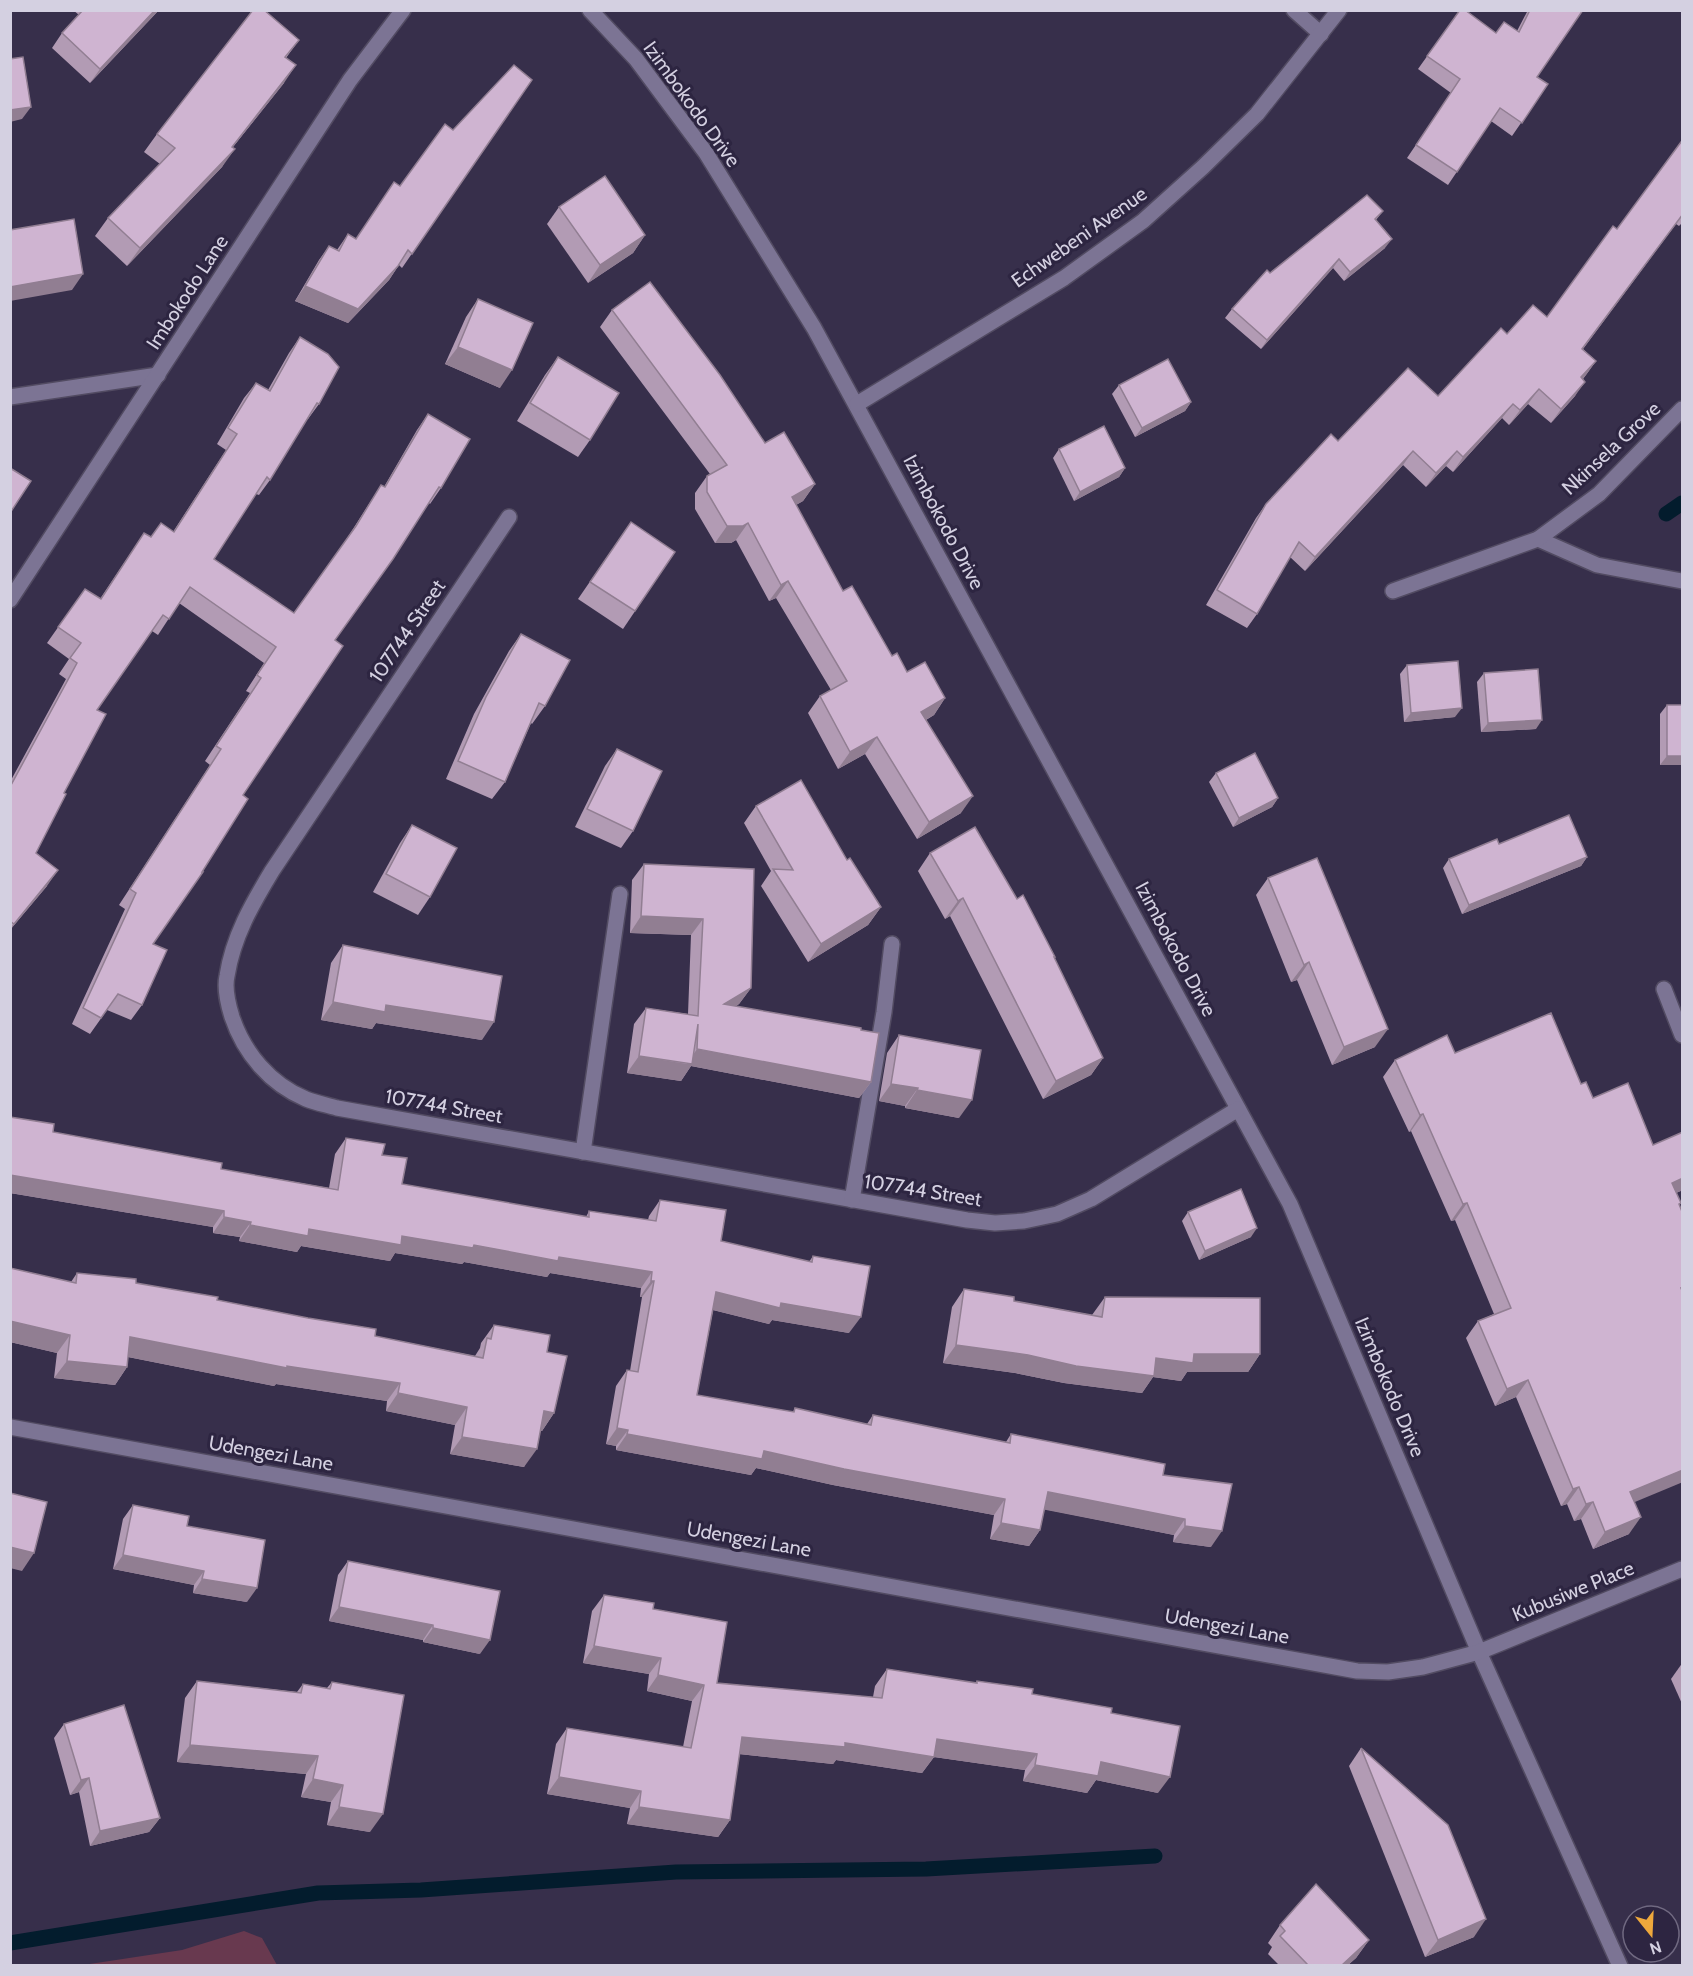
<svg xmlns="http://www.w3.org/2000/svg" width="1693" height="1976" viewBox="0 0 1693 1976" font-family="Cabin,sans-serif">
<rect width="100%" height="100%" fill="#372f4b"/>
<polygon fill="#68394f" points="244,1931 262,1938 277,1965 83,1965 182,1950"/>
<g fill="none" stroke-linecap="round" stroke-linejoin="round">
<g stroke="#031c2d" stroke-width="15">
<polyline points="1666,514 1682,503"/>
<polyline points="10,1943 318,1893 421,1890 676,1872 926,1869 1155,1856"/>
</g>
<defs>
<g id="minor">
<polyline points="590,10 636,59 706,153 814,328 1290,1204 1479,1652 1620,1966"/>
<polyline points="1294,10 1321,34"/>
<polyline points="10,397 158,375"/>
<polyline points="857,404 1064,278 1143,221 1203,167 1257,114 1339,10"/>
<path d="M 509,517 L 272,871 C 252,904 233,937 227,976 C 224,989 228,1004 232,1017 C 244,1053 270,1084 306,1099 C 316,1103 327,1105 337,1108 L 967,1220 L 995,1223 L 1024,1221 L 1057,1214 L 1091,1199 L 1238,1109"/>
<polyline points="1538,539 1597,565 1682,581"/>
<polyline points="1393,591 1538,539 1599,494 1682,409"/>
<polyline points="10,600 350,80 403,10"/>
<polyline points="1664,989 1682,1035"/>
<polyline points="583,1152 620,894"/>
<polyline points="852,1200 884,1012 892,944"/>
<polyline points="10,1427 1357,1671 1388,1672 1423,1667 1479,1652 1682,1569"/>
</g>
</defs>
<use href="#minor" stroke="#524b62" stroke-width="18"/>
<use href="#minor" stroke="#7c7494" stroke-width="15"/>
</g>
<g fill="#b29bb4">
<polygon points="73,10 159,10 90,83 52,48 62,33 79,15"/>
<polygon points="1460,10 1496,33 1517,31 1528,10 1583,10 1537,77 1548,84 1512,136 1491,121 1448,185 1407,158 1451,93 1418,69"/>
<polygon points="299,40 286,58 284,83 233,147 222,167 127,266 95,236 108,218 160,164 144,152 157,134"/>
<polygon points="532,80 402,268 399,265 389,280 348,323 295,301 319,260 329,246 337,250 348,234 356,239 400,186 453,130"/>
<polygon points="1683,143 1683,222 1679,226 1676,224 1583,349 1596,361 1583,379 1575,396 1551,423 1528,404 1509,425 1502,418 1453,472 1446,466 1426,487 1403,465 1305,571 1290,557 1257,614 1247,628 1206,605 1256,518 1266,504 1338,441 1438,396 1507,334 1547,317 1617,229"/>
<polygon points="559,207 645,235 633,253 588,283 547,224"/>
<polygon points="1383,211 1376,220 1385,248 1344,281 1333,268 1261,349 1225,318 1232,309 1270,273"/>
<polygon points="478,299 500,388 445,364 466,317"/>
<polygon points="612,310 765,443 815,484 803,501 796,505 843,591 892,656 907,672 945,698 934,715 926,720 961,813 917,839 865,754 838,769 808,713 820,696 831,690 776,598 769,601 736,540 731,543 715,543 695,509 695,493 707,476 710,474 600,327"/>
<polygon points="300,337 319,404 308,419 307,419 270,480 259,495 256,494 214,559 294,613 346,540 381,485 384,487 417,430 428,414 441,488 430,504 429,503 335,640 153,944 142,1005 131,1020 107,1010 90,1034 72,1024 125,909 119,905 210,765 205,761 250,693 246,691 264,663 179,603 158,635 152,631 97,710 64,793 36,853 47,886 10,930 10,782 66,679 59,674 69,659 47,643 85,589 100,599 144,533 151,537 173,532 226,450 217,444 244,398 256,383 268,390 289,353"/>
<polygon points="558,357 590,440 578,457 517,421 545,375"/>
<polygon points="1119,385 1191,402 1185,411 1135,437 1112,394"/>
<polygon points="1059,449 1125,468 1119,477 1074,501 1053,458"/>
<polygon points="631,522 675,552 623,629 578,599"/>
<polygon points="521,634 545,706 532,724 531,723 505,782 492,799 446,779 474,714 509,651"/>
<polygon points="1407,665 1455,717 1404,722 1400,674"/>
<polygon points="1484,673 1536,729 1481,732 1477,682"/>
<polygon points="1667,705 1683,765 1660,765 1660,714"/>
<polygon points="617,749 633,831 621,848 575,827 605,766"/>
<polygon points="1216,773 1278,798 1272,807 1233,827 1209,782"/>
<polygon points="756,806 847,860 881,907 868,925 808,962 761,886 771,871 744,823"/>
<polygon points="412,825 430,897 418,915 373,892 400,843"/>
<polygon points="1499,844 1587,857 1581,866 1462,914 1443,868 1449,859"/>
<polygon points="930,853 1017,899 1103,1058 1091,1075 1043,1099 950,916 945,919 918,871"/>
<polygon points="644,864 754,869 751,988 739,1004 736,1006 861,1030 871,1082 859,1098 691,1066 681,1081 627,1073 634,1024 646,1008 688,1014 691,935 630,933 632,880"/>
<polygon points="1268,878 1375,1047 1332,1065 1297,980 1291,982 1256,895"/>
<polygon points="343,945 482,1040 376,1023 372,1029 321,1020 331,963"/>
<polygon points="899,1035 959,1118 905,1108 905,1106 879,1101 887,1053"/>
<polygon points="1455,1053 1581,1084 1593,1098 1653,1145 1683,1132 1683,1190 1676,1193 1681,1203 1679,1206 1629,1534 1593,1549 1581,1519 1574,1521 1567,1504 1561,1506 1516,1397 1495,1406 1466,1338 1478,1321 1494,1314 1455,1220 1451,1221 1411,1131 1409,1132 1383,1077 1395,1060"/>
<polygon points="10,1117 53,1132 221,1169 329,1188 335,1154 346,1138 382,1155 402,1184 586,1217 589,1211 648,1220 649,1216 660,1200 721,1241 809,1262 813,1256 849,1333 772,1320 769,1324 713,1310 697,1395 793,1412 795,1408 867,1424 873,1415 1006,1442 1011,1434 1163,1475 1211,1547 1173,1542 1174,1535 1044,1509 1040,1530 1029,1546 990,1539 994,1515 833,1485 756,1468 751,1475 616,1450 616,1446 606,1444 616,1386 627,1370 630,1371 642,1297 640,1297 641,1288 550,1273 547,1277 464,1262 462,1264 395,1253 390,1261 301,1246 297,1252 239,1241 240,1237 213,1233 213,1227 10,1193"/>
<polygon points="1188,1212 1251,1237 1199,1260 1182,1221"/>
<polygon points="10,1268 71,1282 77,1273 136,1283 375,1336 475,1356 480,1348 481,1343 494,1325 547,1352 554,1413 542,1431 540,1430 524,1467 450,1454 455,1425 386,1411 387,1401 276,1384 274,1386 128,1357 127,1367 115,1385 54,1378 57,1353 10,1342"/>
<polygon points="964,1289 1014,1301 1092,1315 1105,1297 1260,1354 1248,1372 1187,1372 1181,1381 1153,1377 1142,1393 1064,1383 1015,1373 943,1363 952,1307"/>
<polygon points="133,1505 247,1602 193,1593 194,1585 113,1569 123,1519"/>
<polygon points="348,1561 480,1654 423,1642 423,1640 329,1621 338,1575"/>
<polygon points="604,1595 653,1609 717,1683 873,1697 875,1686 887,1669 975,1683 977,1681 1111,1713 1158,1793 1096,1780 1087,1793 1023,1781 1025,1770 934,1757 922,1773 836,1760 833,1764 739,1754 730,1820 718,1837 627,1824 630,1808 547,1794 556,1744 567,1728 683,1747 692,1701 647,1691 649,1674 583,1663 592,1611"/>
<polygon points="1683,1662 1683,1706 1671,1679"/>
<polygon points="197,1681 297,1692 303,1684 327,1688 332,1682 370,1832 327,1825 331,1802 301,1797 306,1774 177,1762 185,1698"/>
<polygon points="64,1724 160,1818 149,1832 90,1846 79,1792 70,1795 54,1738"/>
<polygon points="1361,1748 1474,1937 1425,1957 1349,1766"/>
<polygon points="1280,1925 1369,1940 1356,1958 1348,1965 1279,1965 1268,1954 1272,1947 1268,1943"/>
</g>
<g fill="#917e92">
<polygon points="155,10 159,10 90,83 100,69"/>
<polygon points="296,65 284,83 219,164 232,147"/>
<polygon points="31,107 22,119 10,122 10,110"/>
<polygon points="235,149 222,167 127,266 140,248"/>
<polygon points="645,235 633,253 588,283 600,265"/>
<polygon points="1392,239 1385,248 1344,281 1350,272"/>
<polygon points="1339,259 1333,268 1261,349 1267,340"/>
<polygon points="398,266 389,280 348,323 295,301 305,286"/>
<polygon points="83,274 72,290 10,301 10,287"/>
<polygon points="458,347 512,370 500,388 445,364"/>
<polygon points="1596,361 1586,375 1571,392 1581,377"/>
<polygon points="1585,382 1575,396 1551,423 1561,409"/>
<polygon points="1539,389 1528,404 1509,425 1520,410"/>
<polygon points="1191,402 1185,411 1135,437 1142,428"/>
<polygon points="1513,404 1502,418 1453,472 1463,457"/>
<polygon points="1413,451 1403,465 1305,571 1315,557"/>
<polygon points="1457,451 1446,466 1426,487 1436,473"/>
<polygon points="1125,468 1119,477 1074,501 1080,492"/>
<polygon points="815,484 803,501 780,514 792,497"/>
<polygon points="748,523 736,540 731,543 715,543 727,526"/>
<polygon points="788,581 776,598 769,601 781,585"/>
<polygon points="945,698 934,715 910,729 921,712"/>
<polygon points="1462,708 1455,717 1404,722 1411,713"/>
<polygon points="1542,720 1536,729 1481,732 1488,723"/>
<polygon points="877,737 865,754 838,769 850,752"/>
<polygon points="1667,756 1683,756 1683,765 1660,765"/>
<polygon points="973,796 961,813 917,839 929,822"/>
<polygon points="1278,798 1272,807 1233,827 1239,818"/>
<polygon points="1587,857 1581,866 1462,914 1469,905"/>
<polygon points="58,870 47,886 10,930 10,928 14,924"/>
<polygon points="963,898 950,916 945,919 958,901"/>
<polygon points="881,907 868,925 808,962 821,944"/>
<polygon points="641,916 703,919 691,935 630,933"/>
<polygon points="1309,962 1297,980 1291,982 1304,965"/>
<polygon points="751,988 739,1004 713,1020 724,1004"/>
<polygon points="333,1002 386,1005 494,1022 482,1040 376,1023 372,1029 321,1020"/>
<polygon points="1388,1029 1375,1047 1332,1065 1344,1047"/>
<polygon points="697,1049 871,1082 859,1098 691,1066 681,1081 627,1073 639,1056 687,1064"/>
<polygon points="1103,1058 1091,1075 1043,1099 1056,1081"/>
<polygon points="891,1084 918,1088 905,1106 879,1101"/>
<polygon points="917,1090 972,1100 959,1118 905,1108"/>
<polygon points="1423,1114 1411,1131 1409,1132 1420,1115"/>
<polygon points="10,1175 224,1211 213,1227 10,1193"/>
<polygon points="1683,1178 1683,1190 1660,1200 1672,1183"/>
<polygon points="1467,1203 1455,1220 1451,1221 1463,1204"/>
<polygon points="224,1217 251,1222 240,1237 213,1233"/>
<polygon points="250,1225 402,1236 559,1257 652,1272 641,1288 550,1273 547,1277 464,1262 462,1264 395,1253 390,1261 301,1246 297,1252 239,1241"/>
<polygon points="1257,1228 1251,1237 1199,1260 1205,1251"/>
<polygon points="651,1281 654,1281 642,1297 640,1297"/>
<polygon points="716,1292 781,1303 861,1317 849,1333 772,1320 769,1324 705,1308"/>
<polygon points="10,1321 70,1335 57,1353 10,1342"/>
<polygon points="130,1337 287,1366 400,1383 387,1401 276,1384 274,1386 118,1355"/>
<polygon points="956,1345 1156,1358 1194,1354 1260,1354 1248,1372 1187,1372 1181,1381 1153,1377 1142,1393 1064,1383 1015,1373 943,1363"/>
<polygon points="67,1361 127,1367 115,1385 54,1378"/>
<polygon points="1528,1380 1516,1397 1495,1406 1507,1389"/>
<polygon points="398,1393 467,1407 455,1425 386,1411"/>
<polygon points="544,1411 554,1413 542,1431 532,1428"/>
<polygon points="617,1428 628,1430 616,1446 606,1444"/>
<polygon points="627,1434 764,1451 1005,1499 994,1515 833,1485 756,1468 751,1475 616,1450"/>
<polygon points="462,1437 537,1449 524,1467 450,1454"/>
<polygon points="1683,1470 1683,1482 1618,1509 1630,1492"/>
<polygon points="1579,1487 1567,1504 1561,1506 1573,1489"/>
<polygon points="1048,1492 1185,1519 1174,1535 1036,1508"/>
<polygon points="1593,1502 1581,1519 1574,1521 1586,1504"/>
<polygon points="1641,1517 1629,1534 1593,1549 1605,1532"/>
<polygon points="1001,1523 1040,1530 1029,1546 990,1539"/>
<polygon points="1185,1526 1222,1531 1211,1547 1173,1542"/>
<polygon points="10,1547 34,1553 22,1571 10,1568"/>
<polygon points="123,1555 204,1571 194,1585 113,1569"/>
<polygon points="202,1579 257,1588 247,1602 193,1593"/>
<polygon points="339,1607 433,1625 423,1640 329,1621"/>
<polygon points="433,1628 490,1640 480,1654 423,1642"/>
<polygon points="594,1646 661,1658 649,1674 583,1663"/>
<polygon points="658,1675 704,1685 692,1701 647,1691"/>
<polygon points="742,1737 845,1743 937,1739 1037,1754 1025,1770 934,1757 922,1773 836,1760 833,1764 730,1753"/>
<polygon points="190,1745 318,1756 306,1774 177,1762"/>
<polygon points="1101,1762 1170,1777 1158,1793 1096,1780 1087,1793 1023,1781 1035,1765"/>
<polygon points="559,1777 641,1791 630,1808 547,1794"/>
<polygon points="89,1778 79,1792 70,1795 81,1780"/>
<polygon points="313,1779 343,1785 331,1802 301,1797"/>
<polygon points="339,1807 383,1814 370,1832 327,1825"/>
<polygon points="639,1807 730,1820 718,1837 627,1824"/>
<polygon points="160,1818 149,1832 90,1846 100,1831"/>
<polygon points="1486,1919 1474,1937 1425,1957 1438,1940"/>
<polygon points="1369,1940 1356,1958 1348,1965 1342,1965"/>
</g>
<g fill="#cfb4d1" stroke="#917e92" stroke-width="1.5">
<polygon points="83,10 155,10 100,69 62,33"/>
<polygon points="253,10 264,10 299,40 285,57 296,65 232,147 235,149 140,248 108,218 175,148 157,134"/>
<polygon points="1460,10 1465,10 1496,33 1504,22 1519,32 1530,10 1583,10 1537,77 1548,84 1522,123 1500,108 1457,172 1416,145 1460,79 1427,56"/>
<polygon points="23,57 31,107 10,110 10,59"/>
<polygon points="514,65 532,80 412,254 408,250 398,266 358,309 305,286 329,246 339,251 348,234 356,239 394,182 400,186 445,124 453,130"/>
<polygon points="1681,142 1683,143 1683,214 1582,349 1596,361 1581,377 1585,382 1561,409 1539,389 1520,410 1513,404 1463,457 1457,451 1436,473 1413,451 1315,557 1299,542 1257,614 1217,590 1266,504 1331,434 1338,441 1408,368 1438,396 1501,328 1507,334 1533,305 1547,317 1613,226 1617,229"/>
<polygon points="605,176 645,235 600,265 559,207"/>
<polygon points="1367,195 1383,211 1375,219 1392,239 1350,272 1339,259 1267,340 1232,309 1267,270 1270,273"/>
<polygon points="74,219 83,274 10,287 10,230"/>
<polygon points="650,282 720,375 765,443 784,432 815,484 792,497 843,591 852,586 892,656 897,653 907,672 925,662 945,698 921,712 973,796 929,822 877,737 850,752 820,696 847,681 788,581 781,585 748,523 743,526 727,526 707,492 707,476 727,465 612,310"/>
<polygon points="478,299 533,323 512,370 458,347"/>
<polygon points="300,337 328,354 339,367 319,404 317,403 270,480 267,477 214,559 294,613 356,526 381,485 385,487 428,414 470,439 441,488 439,487 393,559 335,640 343,646 243,795 248,799 202,872 203,872 153,944 167,950 142,1005 118,994 101,1018 83,1008 136,893 130,889 221,749 216,746 261,678 257,675 276,647 190,587 169,619 163,615 97,710 106,714 64,793 66,794 36,853 58,870 14,924 10,921 10,787 77,663 70,658 81,643 58,627 85,589 101,599 144,533 151,537 161,523 174,532 237,434 228,428 256,383 270,391"/>
<polygon points="558,357 619,393 590,440 530,403"/>
<polygon points="1168,359 1191,402 1142,428 1119,385"/>
<polygon points="1104,426 1125,468 1080,492 1059,449"/>
<polygon points="10,468 31,481 10,513"/>
<polygon points="631,522 675,552 635,611 590,582"/>
<polygon points="521,634 570,660 545,706 539,703 505,782 458,761 486,697"/>
<polygon points="1458,661 1462,708 1411,713 1407,665"/>
<polygon points="1538,669 1542,720 1488,723 1484,673"/>
<rect x="1667" y="705" width="16" height="51"/>
<polygon points="617,749 662,771 633,831 587,809"/>
<polygon points="1255,753 1278,798 1239,818 1216,773"/>
<polygon points="801,780 847,860 850,858 881,907 821,944 773,869 793,870 756,806"/>
<polygon points="1569,815 1587,857 1469,905 1449,859 1497,839 1499,844"/>
<polygon points="412,825 457,848 430,897 386,874"/>
<polygon points="975,827 1017,899 1023,895 1055,957 1054,957 1103,1058 1056,1081 963,898 958,901 930,853"/>
<polygon points="1317,858 1388,1029 1344,1047 1309,962 1304,965 1268,878"/>
<polygon points="644,864 754,869 751,988 724,1004 861,1028 861,1030 879,1033 871,1082 697,1049 698,1024 692,1064 639,1056 646,1008 698,1016 703,919 641,916"/>
<polygon points="343,945 502,976 494,1022 386,1005 385,1012 333,1002"/>
<polygon points="1551,1013 1581,1084 1586,1082 1593,1098 1628,1083 1653,1145 1683,1132 1683,1178 1672,1183 1681,1203 1679,1204 1683,1214 1683,1288 1681,1288 1683,1293 1683,1470 1630,1492 1641,1517 1605,1532 1593,1502 1586,1504 1579,1487 1573,1489 1528,1380 1507,1389 1478,1321 1511,1308 1467,1203 1463,1204 1423,1114 1420,1115 1395,1060 1447,1035 1455,1053"/>
<polygon points="899,1035 981,1050 972,1100 917,1090 918,1088 891,1084"/>
<polygon points="10,1117 54,1124 53,1132 222,1163 221,1169 338,1190 346,1138 385,1144 382,1155 407,1158 402,1184 589,1217 589,1211 656,1221 660,1200 726,1210 721,1241 812,1262 813,1256 870,1266 861,1317 781,1303 780,1308 716,1292 697,1395 794,1412 795,1408 871,1425 873,1415 1010,1443 1011,1434 1165,1464 1163,1475 1232,1484 1222,1531 1185,1526 1185,1519 1048,1492 1040,1530 1001,1523 1005,1499 844,1469 764,1451 762,1459 627,1434 628,1430 617,1428 627,1370 638,1372 654,1281 651,1281 652,1272 559,1257 558,1261 474,1245 473,1248 402,1236 401,1245 309,1229 308,1236 250,1225 251,1222 224,1217 224,1211 10,1175"/>
<polygon points="1241,1189 1257,1228 1205,1251 1188,1212"/>
<polygon points="10,1268 76,1283 77,1273 136,1279 136,1283 218,1297 217,1300 308,1318 376,1329 375,1336 483,1358 487,1338 491,1339 494,1325 550,1335 547,1352 567,1356 554,1413 544,1411 537,1449 462,1437 467,1407 398,1393 400,1383 287,1366 287,1368 130,1337 127,1367 67,1361 70,1335 10,1321"/>
<polygon points="964,1289 1014,1297 1014,1301 1102,1317 1105,1297 1260,1298 1260,1354 1194,1354 1193,1363 1156,1358 1154,1376 1076,1366 1028,1355 956,1345"/>
<polygon points="10,1493 47,1502 34,1553 10,1547"/>
<polygon points="133,1505 189,1516 187,1526 265,1540 257,1588 202,1579 204,1571 123,1555"/>
<polygon points="348,1561 500,1591 490,1640 433,1628 433,1625 339,1607"/>
<polygon points="604,1595 654,1603 653,1609 727,1622 717,1683 882,1698 887,1669 977,1683 977,1681 1033,1689 1032,1694 1112,1708 1111,1713 1180,1726 1170,1777 1101,1762 1098,1776 1035,1765 1037,1754 937,1739 934,1757 845,1743 845,1747 742,1737 730,1820 639,1807 641,1791 559,1777 567,1728 691,1748 704,1685 658,1675 661,1658 594,1646"/>
<polygon points="197,1681 301,1693 303,1684 330,1689 332,1682 404,1695 383,1814 339,1807 343,1785 313,1779 318,1756 190,1745"/>
<polygon points="124,1705 160,1818 100,1831 89,1778 81,1780 64,1724"/>
<polygon points="1361,1748 1448,1825 1486,1919 1438,1940"/>
<polygon points="1316,1884 1369,1940 1342,1965 1308,1965 1280,1936 1285,1931 1280,1925"/>
</g>
<g text-anchor="middle" dominant-baseline="central" stroke-width="6" stroke-linejoin="round" paint-order="stroke">
<g font-size="20" fill="#d4d0e1" stroke="#2d2541">
<text transform="translate(692 104) rotate(54)">Izimbokodo Drive</text>
<text transform="translate(1079 237) rotate(-35)">Echwebeni Avenue</text>
<text transform="translate(187 292) rotate(-57)">Imbokodo Lane</text>
<text transform="translate(1611 448) rotate(-43)">Nkinsela Grove</text>
<text transform="translate(944 522) rotate(62)">Izimbokodo Drive</text>
<text transform="translate(407 631) rotate(-56)">107744 Street</text>
<text transform="translate(1176 949) rotate(62)">Izimbokodo Drive</text>
<text transform="translate(444 1106) rotate(10)">107744 Street</text>
<text transform="translate(923 1190) rotate(9)">107744 Street</text>
<text transform="translate(1390 1387) rotate(67)">Izimbokodo Drive</text>
<text transform="translate(271 1453) rotate(10)">Udengezi Lane</text>
<text transform="translate(749 1539) rotate(10)">Udengezi Lane</text>
<text transform="translate(1573 1591) rotate(-22)">Kubusiwe Place</text>
<text transform="translate(1227 1626) rotate(10)">Udengezi Lane</text>
</g>
</g>
<rect width="1693" height="1976" fill="none" stroke="#d4d0e1" stroke-width="24"/>
<g transform="translate(1651 1934) rotate(162)"><circle r="28" fill="#2d2541" stroke="#706981" stroke-width="1.5"/>
<path d="M0-4.5L10 22L0 15L-10 22Z" fill="#eea83c"/>
<text y="-9" font-size="16" font-weight="bold" text-anchor="middle" fill="#d4d0e1">N</text>
</g>
</svg>
